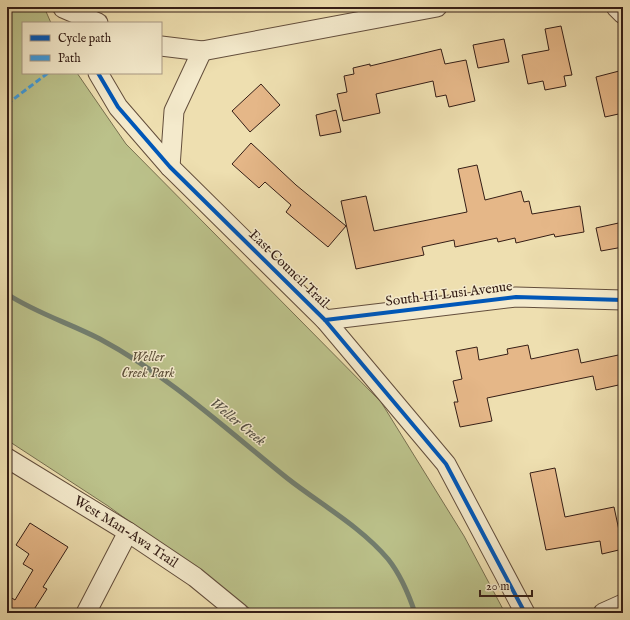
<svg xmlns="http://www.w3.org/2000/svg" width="630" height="620" viewBox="0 0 630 620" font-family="'IM FELL English',serif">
<rect width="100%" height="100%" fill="#eedfb0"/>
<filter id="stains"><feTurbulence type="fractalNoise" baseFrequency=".005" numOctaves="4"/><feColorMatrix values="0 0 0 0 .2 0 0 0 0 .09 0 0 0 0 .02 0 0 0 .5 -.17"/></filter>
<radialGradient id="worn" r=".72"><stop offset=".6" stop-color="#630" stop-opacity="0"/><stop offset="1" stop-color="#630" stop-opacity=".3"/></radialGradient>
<polygon fill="#bbc18a" stroke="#787050" points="7,7 44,7 51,23 23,23 23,73 77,73 126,144 381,402 464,536 505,613 256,613 108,506 7,440"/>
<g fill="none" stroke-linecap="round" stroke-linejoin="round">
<path stroke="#727d6d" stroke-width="5" d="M 7,294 C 36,313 69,323 100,339 C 169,376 226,429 287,478 C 320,504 360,526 388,559 C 400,574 409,595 415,613"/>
</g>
<g fill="#e5b788" stroke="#351e16">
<polygon points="561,26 572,75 564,76 566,86 545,90 543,81 528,84 522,55 549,50 545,29"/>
<polygon points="504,39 509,62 478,68 473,45"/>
<polygon points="441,49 445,64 466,60 475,101 449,107 446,95 436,97 433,81 376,94 380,113 343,121 337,94 347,92 344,76 354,74 353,68 370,64 370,66"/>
<polygon points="623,70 623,113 605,117 596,77"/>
<polygon points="261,84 280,105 250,132 232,111"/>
<polygon points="336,110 341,132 320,136 316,115"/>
<polygon points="251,143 296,185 346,226 328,247 286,212 291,205 265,182 259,188 232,164"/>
<polygon points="477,165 485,200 521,191 524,202 529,201 532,214 580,206 584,232 555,237 554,234 516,243 515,238 498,242 497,238 455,247 454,240 422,247 424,255 356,269 341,201 366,196 374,231 467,212 458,169"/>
<polygon points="623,222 623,247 601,251 596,228"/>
<polygon points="528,345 531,359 578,349 581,363 623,354 623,384 596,390 593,376 487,398 492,421 460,427 454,402 458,402 453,381 462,379 456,351 477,347 479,360 508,354 507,349"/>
<polygon points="555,468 565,517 614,507 623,549 602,554 600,541 546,550 530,473"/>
<polygon points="30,523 68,547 43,587 47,589 33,611 36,613 7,613 7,595 15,600 33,570 23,564 29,554 16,545"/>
</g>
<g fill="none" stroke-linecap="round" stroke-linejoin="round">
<defs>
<g id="street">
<polyline points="616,7 623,14"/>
<polyline points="63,8 98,23"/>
<polyline points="161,46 202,51 437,7"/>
<polyline points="98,73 118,107 170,167 325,320 446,464 525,613"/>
<polyline points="170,167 174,111 202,51"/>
<polyline points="325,320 516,297 623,300"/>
<path id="s1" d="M 7,458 L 128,532 L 195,577 L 239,613"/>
<polyline points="86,613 128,532"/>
<polyline points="603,613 623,604"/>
</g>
</defs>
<use href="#street" stroke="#634e3c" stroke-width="21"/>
<use href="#street" stroke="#f4eacc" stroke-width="19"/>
<polyline stroke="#3e9bdf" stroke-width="3" stroke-dasharray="6 3" stroke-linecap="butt" points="7,104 48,73"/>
<defs>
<g id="cycleway">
<polyline points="98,73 118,107 170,167 325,320 446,464 525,613"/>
<polyline points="325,320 516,297 623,300"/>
</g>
</defs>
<use href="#cycleway" stroke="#f4eacc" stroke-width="6"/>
<use href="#cycleway" stroke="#0057b8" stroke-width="4"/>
</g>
<g text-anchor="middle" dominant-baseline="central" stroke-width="3" stroke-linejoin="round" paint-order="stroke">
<g font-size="14" fill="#351e16" stroke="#f4eacc">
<text transform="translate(289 269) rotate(44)">East Council Trail</text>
<text transform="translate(449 294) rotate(-7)">South Hi Lusi Avenue</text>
<text stroke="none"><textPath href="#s1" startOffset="140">West Man-Awa Trail</textPath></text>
</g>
<g font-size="14" font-style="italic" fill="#5d4f39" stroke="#f4eacc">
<text x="148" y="357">Weller<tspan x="148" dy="16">Creek Park</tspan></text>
</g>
<g font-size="15" font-style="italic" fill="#534e42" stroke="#f4eacc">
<text transform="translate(238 422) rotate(39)">Weller Creek</text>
</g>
</g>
<rect width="630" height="620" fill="none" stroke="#eedfb0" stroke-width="24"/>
<rect x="8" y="8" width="614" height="604" fill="none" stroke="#351e16" stroke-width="2"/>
<rect x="12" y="12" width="606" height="596" fill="none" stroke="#351e16"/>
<rect x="22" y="22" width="140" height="52" fill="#f4eacc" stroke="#a89883"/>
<rect x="30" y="35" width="20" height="6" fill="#0057b8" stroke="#a89883"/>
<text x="58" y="42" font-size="12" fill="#351e16">Cycle path</text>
<rect x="30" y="55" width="20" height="6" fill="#3e9bdf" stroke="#a89883"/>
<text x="58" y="62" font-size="12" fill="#351e16">Path</text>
<path d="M480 590v6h52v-6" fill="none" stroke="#351e16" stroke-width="2"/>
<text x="486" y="590" font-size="12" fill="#351e16" stroke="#f4eacc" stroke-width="3" paint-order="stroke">20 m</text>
<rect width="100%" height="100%" filter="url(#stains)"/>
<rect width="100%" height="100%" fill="url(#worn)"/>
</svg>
